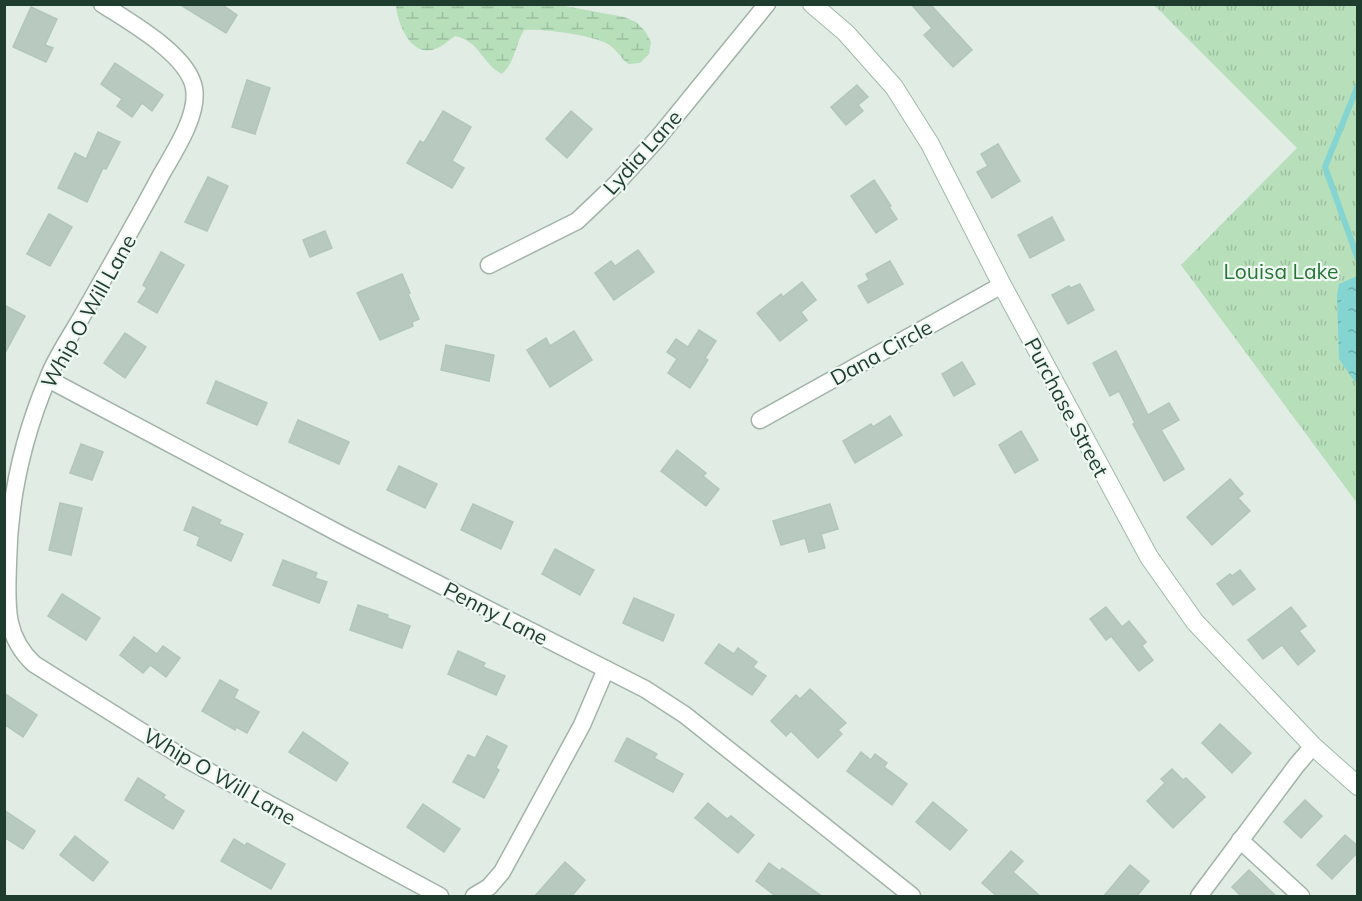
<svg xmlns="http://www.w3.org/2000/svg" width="1362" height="901" viewBox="0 0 1362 901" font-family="Mulish,sans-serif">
<defs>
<pattern id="wetland-marsh" width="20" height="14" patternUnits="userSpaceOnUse" patternTransform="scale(1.5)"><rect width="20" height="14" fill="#b7dfba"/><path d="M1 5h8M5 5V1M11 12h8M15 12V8" fill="none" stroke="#9dc0a0"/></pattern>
<pattern id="park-tufts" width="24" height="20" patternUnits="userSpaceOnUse" patternTransform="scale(1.5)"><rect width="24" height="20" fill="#b7dfba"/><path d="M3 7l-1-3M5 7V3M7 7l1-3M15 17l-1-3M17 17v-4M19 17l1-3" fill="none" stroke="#9dc0a0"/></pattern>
<pattern id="water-ripples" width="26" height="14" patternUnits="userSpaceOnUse" patternTransform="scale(1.5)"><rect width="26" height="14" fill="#84d5d1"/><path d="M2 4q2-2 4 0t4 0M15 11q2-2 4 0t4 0" fill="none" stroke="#6baeaa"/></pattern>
</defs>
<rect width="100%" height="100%" fill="#e0ece4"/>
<path fill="url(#wetland-marsh)" d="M 396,5 L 559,5 L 624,17 L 636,22 L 645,31 L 651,42 L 649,54 L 640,63 L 628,64 C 621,58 615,48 608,44 C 593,35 541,28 524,30 C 515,45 515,62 502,74 C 481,63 481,42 455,36 C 449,40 442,47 435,49 C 411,58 397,23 396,5 Z"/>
<polygon fill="url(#park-tufts)" points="1154,5 1357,5 1357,503 1181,265 1297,148"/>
<polygon fill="url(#water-ripples)" points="1357,276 1358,276 1357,385 1339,359 1337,295 1339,284"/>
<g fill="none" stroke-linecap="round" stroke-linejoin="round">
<polyline stroke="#84d5d1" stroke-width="6" points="1358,85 1325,167 1358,259"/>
</g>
<g fill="#b8cabf" stroke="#b2c6b9" stroke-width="1.5">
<polygon points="179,4 221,4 237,15 226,33"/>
<polygon points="911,4 930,4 972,50 953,67 924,35 932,28"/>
<polygon points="31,7 57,19 45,45 53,48 46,62 13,47"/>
<polygon points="115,63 163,95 152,111 142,103 132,117 117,106 122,99 101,84"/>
<polygon points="247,80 270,88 255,134 232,127"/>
<polygon points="857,85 868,97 858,105 863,111 846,125 831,107"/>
<polygon points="443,111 471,127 452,161 464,168 452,188 407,163 420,141 424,143"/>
<polygon points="571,111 592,129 567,158 546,139"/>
<polygon points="98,132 120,142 106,169 103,168 87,202 58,188 75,153 86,159"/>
<polygon points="998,144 1020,181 992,198 977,172 988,166 981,154"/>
<polygon points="208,177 228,186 207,231 185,222"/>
<polygon points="874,180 891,206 889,207 897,219 876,233 851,196"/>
<polygon points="49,214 72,227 50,266 27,254"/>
<polygon points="1052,217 1064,240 1030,258 1018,235"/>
<polygon points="325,231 332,248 310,257 303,240"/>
<polygon points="638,250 654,272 614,300 595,273 611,261 615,266"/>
<polygon points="161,252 184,265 157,313 138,302 147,288 143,285"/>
<polygon points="890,261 903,284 868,303 858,286 869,280 866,274"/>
<polygon points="402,274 410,293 408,294 419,319 412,322 413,326 380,340 357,293"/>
<polygon points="802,282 816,300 801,312 807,320 780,341 757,313 781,294 783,297"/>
<polygon points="1080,284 1094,310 1068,324 1052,295 1069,286 1071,288"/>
<polygon points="4,305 25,316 4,355"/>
<polygon points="699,330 716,341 705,358 708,360 690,388 668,373 677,359 667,352 676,339 688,347"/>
<polygon points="574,331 592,360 550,387 527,350 546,338 550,346"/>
<polygon points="125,333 146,347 125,378 104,363"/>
<polygon points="446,345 494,355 489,381 441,370"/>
<polygon points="1116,351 1148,415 1169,403 1179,420 1161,430 1184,469 1164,481 1133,424 1135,423 1119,391 1110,396 1093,363"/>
<polygon points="962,362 975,384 954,396 942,374"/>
<polygon points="216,381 267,403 257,425 207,403"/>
<polygon points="890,416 902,435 855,463 843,441 871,424 873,427"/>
<polygon points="298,420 349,442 339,464 289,442"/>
<polygon points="1021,431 1038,460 1015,473 999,445"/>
<polygon points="81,444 103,452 92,480 70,473"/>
<polygon points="677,450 706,473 703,476 719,489 706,506 661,471"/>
<polygon points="399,466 437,484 425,508 387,490"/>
<polygon points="1230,479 1243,494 1238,498 1250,511 1212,545 1187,517"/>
<polygon points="60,503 82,508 71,555 49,550"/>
<polygon points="473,504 513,522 501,549 461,530"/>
<polygon points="830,504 838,529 821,534 825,548 809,552 805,538 781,545 773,521"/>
<polygon points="193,507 221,520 219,524 243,534 231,561 197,545 200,537 184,530"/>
<polygon points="555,549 594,570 580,595 542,574"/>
<polygon points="283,560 317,573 315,578 327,582 319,603 273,585"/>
<polygon points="1240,570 1255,589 1233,605 1217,584 1230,574 1232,576"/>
<polygon points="62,594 100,618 86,640 48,616"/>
<polygon points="634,598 674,615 663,641 623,623"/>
<polygon points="358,605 388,615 387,618 410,626 402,648 350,630"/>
<polygon points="1106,607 1122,627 1129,621 1146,642 1142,646 1153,660 1139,671 1111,636 1113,635 1106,640 1090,619"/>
<polygon points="1291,607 1306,626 1299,631 1315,651 1298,665 1282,645 1263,659 1248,640"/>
<polygon points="134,637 157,654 163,646 180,658 166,677 150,665 143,673 120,655"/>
<polygon points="719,644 734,654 738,648 757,662 753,667 766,676 752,695 705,663"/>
<polygon points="458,651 485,663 483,667 505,676 496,695 448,674"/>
<polygon points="220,680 238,690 234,698 259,712 247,733 236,727 235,730 202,711"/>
<polygon points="810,689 846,723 838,730 842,734 818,758 791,731 786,736 771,721 796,695 800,699"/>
<polygon points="4,693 37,715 23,737 4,724"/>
<polygon points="1220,724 1251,753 1232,773 1202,743"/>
<polygon points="303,732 348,763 336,781 289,752"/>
<polygon points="487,736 507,746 496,768 499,770 484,798 453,782 468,755 475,758"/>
<polygon points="627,738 657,754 654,758 683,774 673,792 615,761"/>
<polygon points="861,752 871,760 875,754 887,763 884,767 907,784 892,805 847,771"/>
<polygon points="1172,769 1183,780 1186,778 1205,797 1173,828 1147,801 1165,783 1161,779"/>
<polygon points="138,778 165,795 163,798 184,811 173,829 125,800"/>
<polygon points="1305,800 1322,816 1301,838 1284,822"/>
<polygon points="933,802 967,830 950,850 916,822"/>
<polygon points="708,803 727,819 731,816 754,835 738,853 695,818"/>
<polygon points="423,804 460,829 444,852 407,827"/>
<polygon points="4,810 35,831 23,849 4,837"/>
<polygon points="1345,835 1358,846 1358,852 1332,879 1317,865"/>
<polygon points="75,836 108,862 93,881 60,855"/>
<polygon points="234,839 245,846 247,843 285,864 271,889 221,861"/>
<polygon points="1011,851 1023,861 1013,872 1041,897 998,897 982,883"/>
<polygon points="565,862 585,880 571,897 534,897"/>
<polygon points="769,863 780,871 782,868 823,897 777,897 756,881"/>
<polygon points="1130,865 1149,881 1136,897 1103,897"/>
<polygon points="1249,870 1277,897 1242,897 1232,887"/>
</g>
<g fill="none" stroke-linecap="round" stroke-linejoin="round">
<defs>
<g id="street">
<path d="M 102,4 C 128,21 188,54 194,88 C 199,115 174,152 161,175 C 135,224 108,270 81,318 C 70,337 56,357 48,378 C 23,437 9,499 8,563 C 7,603 3,635 34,664 L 184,758 L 440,896"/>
<polyline points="489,265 577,221 617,183 657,139 767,4"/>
<polyline points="48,379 340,534 645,689 685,715 912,896"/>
<polyline points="760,420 1002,285"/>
<polyline points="1240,840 1301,896"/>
<polyline points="474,896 489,887 502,872 582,725 606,669"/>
<polyline points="1199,896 1296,766 1313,746"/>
</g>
<polyline id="secondary" points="812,4 846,33 894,87 930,144 1002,285 1149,557 1195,622 1313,746 1358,786"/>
</defs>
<use href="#street" stroke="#a2b4aa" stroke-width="19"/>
<use href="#secondary" stroke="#a0bbac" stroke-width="20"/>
<use href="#street" stroke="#fff" stroke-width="16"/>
<use href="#secondary" stroke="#fff" stroke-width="18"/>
</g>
<g text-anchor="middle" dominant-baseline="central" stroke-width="4.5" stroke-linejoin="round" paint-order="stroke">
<g font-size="21" fill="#1f3d2f" stroke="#f0f8f3">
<text transform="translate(642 152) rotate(-48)">Lydia Lane</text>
<text transform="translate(88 311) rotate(-61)">Whip O Will Lane</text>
<text transform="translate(881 352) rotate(-29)">Dana Circle</text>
<text transform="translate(1067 407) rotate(62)">Purchase Street</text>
<text transform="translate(496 613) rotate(27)">Penny Lane</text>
<text transform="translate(220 776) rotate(30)">Whip O Will Lane</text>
</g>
<g font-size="21" fill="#277636" stroke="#f0f8f3">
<text x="1281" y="271">Louisa Lake</text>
</g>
</g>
<rect width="1362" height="901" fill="none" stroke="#1f3d2f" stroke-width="12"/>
</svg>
